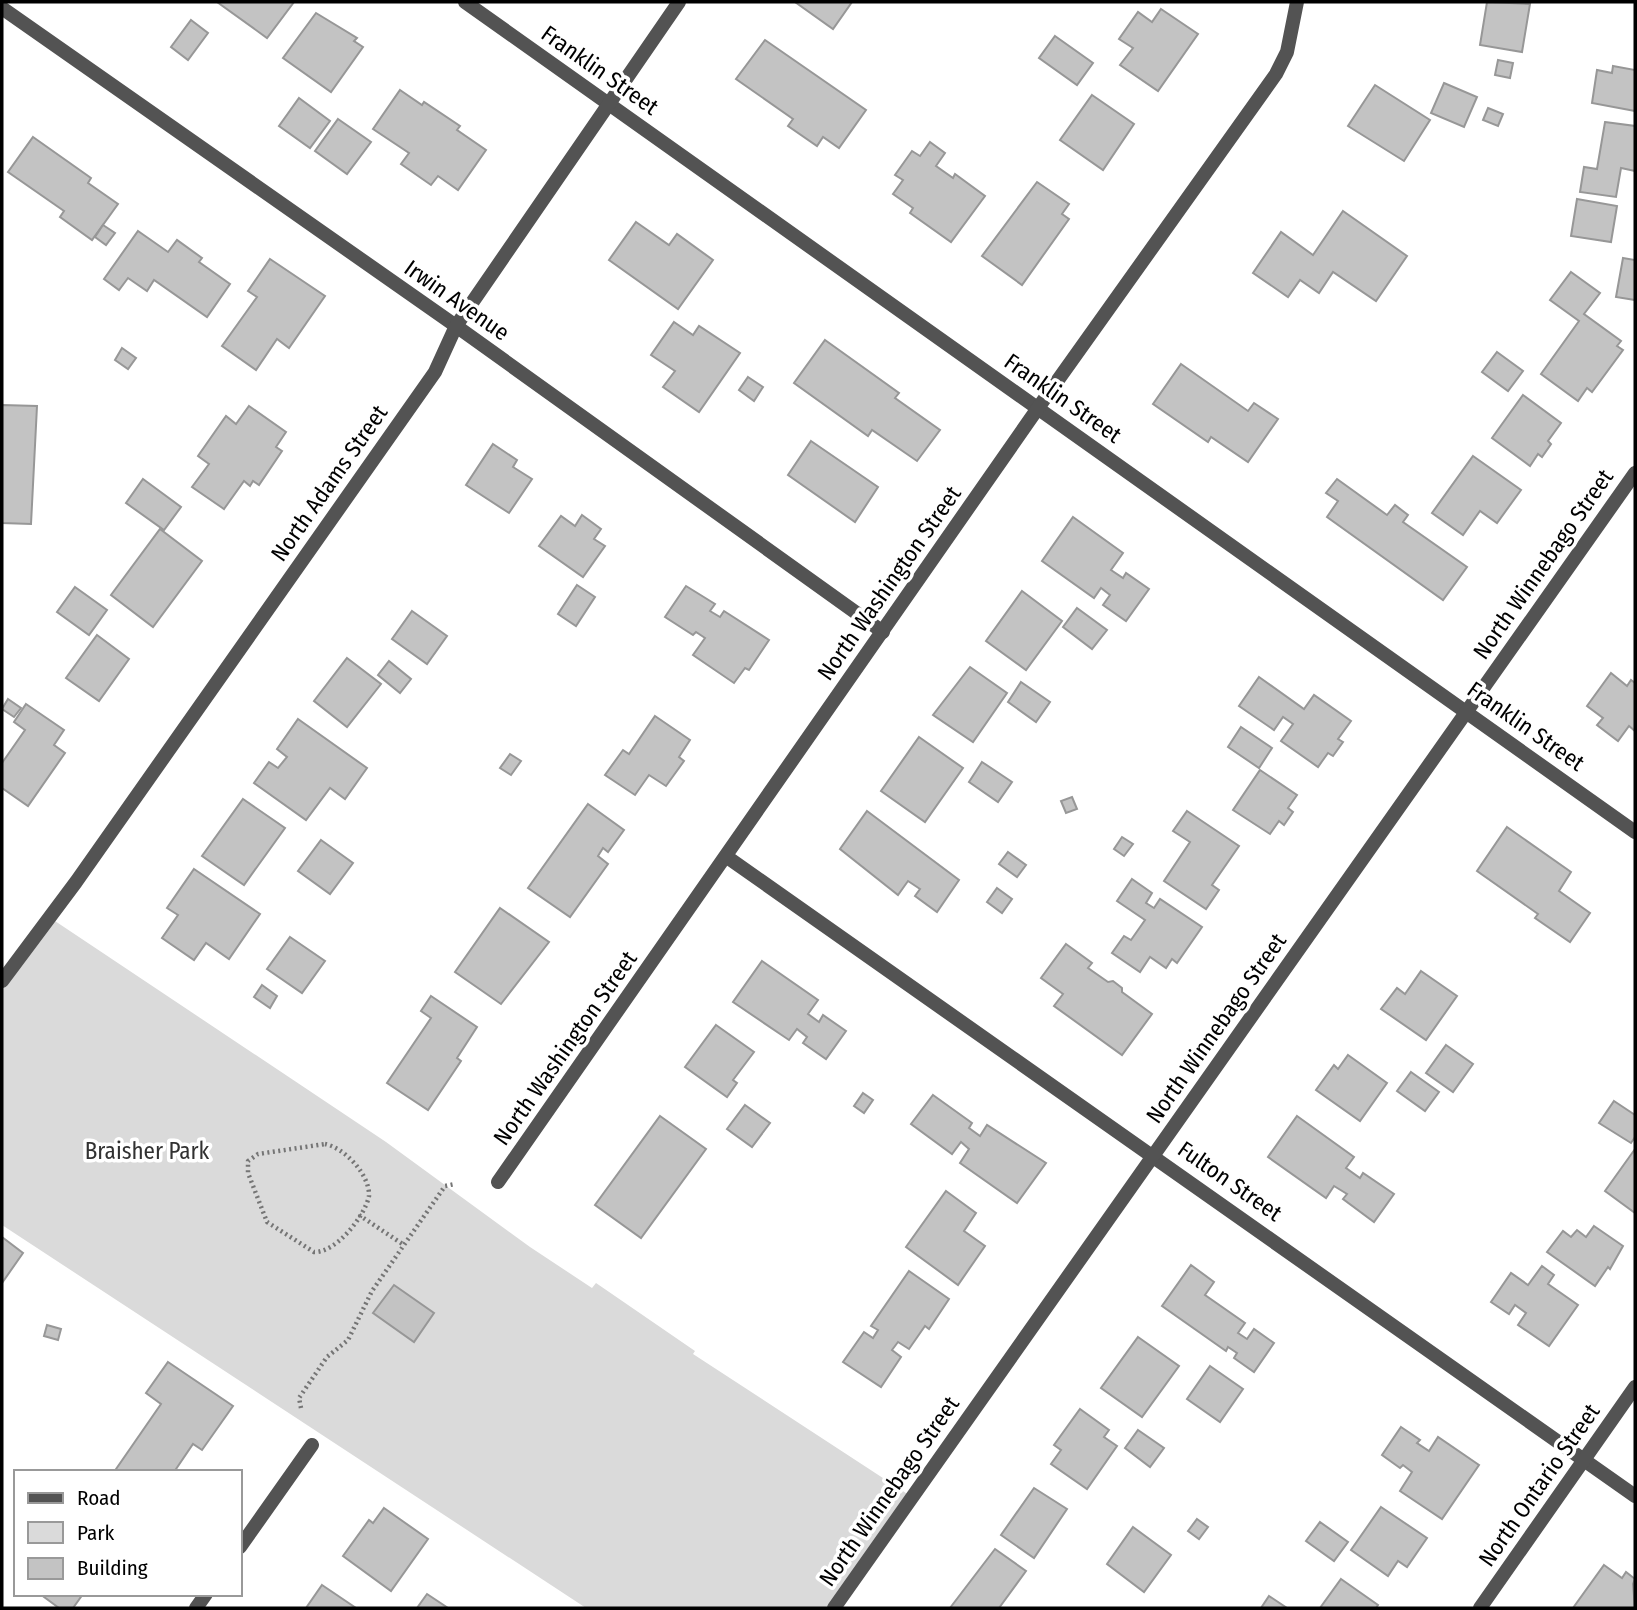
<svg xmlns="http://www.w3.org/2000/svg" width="1637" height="1610" viewBox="0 0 1637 1610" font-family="'Fira Sans Condensed',sans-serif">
<rect width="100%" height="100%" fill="#fff"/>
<polygon fill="#dadada" points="49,917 386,1142 530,1247 592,1288 596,1283 695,1351 693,1354 912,1497 834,1608 586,1608 2,1225 2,981"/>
<g fill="#c3c3c3" stroke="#979797" stroke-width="2">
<polygon points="217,2 294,2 267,38"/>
<polygon points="795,2 852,2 833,29"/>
<polygon points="1487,2 1530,4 1522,52 1480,45"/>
<polygon points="1161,9 1198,34 1158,91 1120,65 1133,48 1119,39 1138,12 1152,22"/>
<polygon points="316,13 357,38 354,41 363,47 331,92 283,58"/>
<polygon points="191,20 208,33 188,60 171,47"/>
<polygon points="1055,36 1093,63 1077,85 1039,58"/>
<polygon points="765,40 866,110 839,148 823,137 817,146 788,126 793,119 736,79"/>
<polygon points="1498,60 1513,63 1510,78 1495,75"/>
<polygon points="1613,66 1635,70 1635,111 1592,103 1597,70 1612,73"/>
<polygon points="1444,83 1477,97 1464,127 1431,113"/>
<polygon points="1375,85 1430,120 1404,161 1348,126"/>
<polygon points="400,90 422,105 424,102 460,126 457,130 486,150 458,190 438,176 431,185 401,164 409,153 373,129"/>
<polygon points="1092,95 1134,124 1103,170 1060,140"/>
<polygon points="299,98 330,121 310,148 279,126"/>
<polygon points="1488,108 1503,114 1498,126 1483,120"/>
<polygon points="338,119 371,142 347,174 315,151"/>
<polygon points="1605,122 1635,126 1635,171 1621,168 1616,197 1580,192 1584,167 1597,169"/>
<polygon points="33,137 91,178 88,183 118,204 92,240 60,217 64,211 8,172"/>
<polygon points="930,142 945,153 936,166 953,178 955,174 985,196 951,242 910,213 913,208 893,194 903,180 895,175 912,151 920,156"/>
<polygon points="1037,182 1069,204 1062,214 1069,219 1022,285 982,256"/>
<polygon points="1577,199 1617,206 1611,242 1571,236"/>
<polygon points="1343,211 1407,256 1376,301 1333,272 1319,293 1300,280 1288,297 1253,273 1281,232 1313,255"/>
<polygon points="636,222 669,245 677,234 713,260 678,309 609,260"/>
<polygon points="103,225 115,233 106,245 95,237"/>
<polygon points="138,231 168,252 177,240 202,258 199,262 230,284 207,317 154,280 147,291 128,278 119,290 104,279"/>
<polygon points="1623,258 1635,260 1635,300 1616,297"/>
<polygon points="270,259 325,296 289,348 277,339 256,370 222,346 257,297 248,291"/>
<polygon points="1571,272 1600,293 1584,314 1621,341 1617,346 1623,350 1592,392 1587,388 1578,401 1541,374 1579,321 1550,300"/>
<polygon points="674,322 693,335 699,326 740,353 699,412 663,387 675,371 651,355"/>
<polygon points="825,340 899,393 895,398 940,430 917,461 872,430 868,436 794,383"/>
<polygon points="122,348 136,358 128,369 115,360"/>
<polygon points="1497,352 1523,371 1508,391 1482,372"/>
<polygon points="1181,364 1248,411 1254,403 1278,419 1248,462 1211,437 1208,442 1153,404"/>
<polygon points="748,377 763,387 754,401 739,390"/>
<polygon points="1523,395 1561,423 1548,441 1551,444 1542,457 1538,454 1530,466 1492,438"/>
<polygon points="2,405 37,406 31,524 2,523"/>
<polygon points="249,406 286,432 276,447 282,451 259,485 253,481 250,486 244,481 224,509 192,487 209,464 198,456 226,416 236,424"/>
<polygon points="811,441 878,487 855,522 788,475"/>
<polygon points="493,444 517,460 513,467 532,479 509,513 466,485"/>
<polygon points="1473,456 1521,490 1497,523 1480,511 1463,535 1432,513"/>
<polygon points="143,479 181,507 164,530 126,503"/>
<polygon points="1337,479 1387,515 1395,505 1408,515 1403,522 1467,567 1443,600 1327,517 1338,501 1326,493"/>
<polygon points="582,515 601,529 594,539 605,546 583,577 539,546 561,516 575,526"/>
<polygon points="1073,517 1123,553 1111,570 1123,578 1126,573 1149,589 1126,621 1103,605 1110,595 1101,588 1094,598 1042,561"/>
<polygon points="160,529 202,561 153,627 111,595"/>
<polygon points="577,585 595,597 576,626 558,614"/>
<polygon points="686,586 715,604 710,611 720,617 724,611 769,640 749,670 745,668 734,683 693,655 705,638 696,632 693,635 665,617"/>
<polygon points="75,587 107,610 89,635 57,612"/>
<polygon points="1022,591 1062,621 1026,670 986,641"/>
<polygon points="1077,608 1107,630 1092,649 1063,627"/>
<polygon points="412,611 447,636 427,664 392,639"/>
<polygon points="97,635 129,659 99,701 66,678"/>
<polygon points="347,658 381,684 347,727 314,701"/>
<polygon points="389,661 411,679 400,693 378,675"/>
<polygon points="970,667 1007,693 973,742 933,715"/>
<polygon points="1611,673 1627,686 1631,680 1635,683 1635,731 1629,726 1618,741 1597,725 1603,718 1587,706"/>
<polygon points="1259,677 1304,709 1314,695 1351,721 1338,739 1343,742 1333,756 1328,753 1318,767 1281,741 1293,724 1283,717 1274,730 1239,706"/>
<polygon points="1021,682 1050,702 1036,722 1008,702"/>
<polygon points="8,699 21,708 14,717 2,709"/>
<polygon points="26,704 64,730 54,745 65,753 28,806 2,788 2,763 25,730 14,722"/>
<polygon points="655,716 690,740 679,757 684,761 666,786 649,775 635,795 605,775 623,750 629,754"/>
<polygon points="298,719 367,768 345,799 330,788 306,820 254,783 269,762 278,768 287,757 277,749"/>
<polygon points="1241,727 1272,748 1259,768 1228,747"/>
<polygon points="919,737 963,768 925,822 881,791"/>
<polygon points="510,754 521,761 511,775 500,768"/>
<polygon points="982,762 1012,782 998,802 969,782"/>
<polygon points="1260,770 1297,795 1288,808 1293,812 1284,825 1279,821 1270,834 1233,810"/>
<polygon points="1072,797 1077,809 1066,813 1061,801"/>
<polygon points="243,799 285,828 244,885 202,856"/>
<polygon points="588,804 624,830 608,852 603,848 598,856 608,864 570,917 528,888"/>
<polygon points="867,811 959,880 937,912 915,896 920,889 908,881 898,895 840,849"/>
<polygon points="1187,811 1239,846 1212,885 1219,890 1206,909 1164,881 1190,842 1173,831"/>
<polygon points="1507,827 1571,872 1559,891 1590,913 1570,942 1535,918 1538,914 1477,871"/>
<polygon points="1122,837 1133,844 1124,856 1114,849"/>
<polygon points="321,840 353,863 330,894 298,871"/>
<polygon points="1008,852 1026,865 1017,877 999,864"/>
<polygon points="194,869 260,914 229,959 206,943 194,960 162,938 178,915 167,908"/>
<polygon points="1132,879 1152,893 1146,903 1154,908 1160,899 1202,927 1177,963 1172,959 1166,968 1150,957 1140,972 1112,953 1124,936 1131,940 1145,920 1117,901"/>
<polygon points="997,888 1012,899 1002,913 987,902"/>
<polygon points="500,908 549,942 501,1004 455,972"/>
<polygon points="290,937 325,961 302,993 267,969"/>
<polygon points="1066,944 1092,963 1088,968 1108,982 1113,981 1122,988 1122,992 1152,1014 1122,1055 1054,1006 1063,994 1041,978"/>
<polygon points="762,961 818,1000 808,1014 819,1022 823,1015 846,1031 826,1059 803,1043 807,1037 797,1029 789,1040 733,1002"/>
<polygon points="1421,971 1457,996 1426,1040 1381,1009 1397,988 1405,994"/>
<polygon points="262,985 277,996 270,1008 254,997"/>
<polygon points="431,996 477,1027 457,1058 461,1061 428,1110 387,1083 431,1018 421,1011"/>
<polygon points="716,1025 754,1052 733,1080 737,1083 727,1097 685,1067"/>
<polygon points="1446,1045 1473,1064 1453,1092 1426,1073"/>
<polygon points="1348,1055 1387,1083 1360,1121 1316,1090 1334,1065 1338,1069"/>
<polygon points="1411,1072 1439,1092 1425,1111 1397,1091"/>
<polygon points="863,1093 873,1100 864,1113 854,1106"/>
<polygon points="933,1095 972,1123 969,1128 980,1136 987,1125 1046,1163 1017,1203 960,1163 969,1149 961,1142 952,1154 911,1124"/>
<polygon points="1614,1101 1635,1115 1635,1137 1631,1143 1599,1123"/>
<polygon points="745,1105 770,1123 752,1147 727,1129"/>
<polygon points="660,1116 706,1149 641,1238 595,1205"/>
<polygon points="1297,1116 1354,1157 1346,1168 1360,1178 1363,1173 1394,1194 1374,1222 1343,1199 1347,1194 1334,1186 1326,1198 1268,1157"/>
<polygon points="1635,1149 1635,1213 1605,1191"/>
<polygon points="946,1191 976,1213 964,1231 985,1246 958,1285 906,1247"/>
<polygon points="1594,1226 1623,1246 1610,1269 1608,1267 1595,1286 1547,1252 1563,1231 1571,1237 1577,1230 1586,1237"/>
<polygon points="2,1237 23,1253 2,1283"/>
<polygon points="1191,1265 1214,1282 1205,1295 1245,1323 1238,1333 1247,1339 1254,1329 1274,1343 1254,1372 1234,1358 1237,1353 1228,1347 1226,1351 1162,1306"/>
<polygon points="1542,1266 1554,1275 1548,1284 1578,1305 1549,1346 1518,1325 1526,1313 1515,1305 1509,1314 1491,1302 1511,1273 1528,1285"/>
<polygon points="909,1271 949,1299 929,1329 925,1326 909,1349 898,1342 892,1350 901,1357 881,1387 843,1362 864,1332 873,1338 878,1330 871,1326"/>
<polygon points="394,1285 434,1313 414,1342 373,1313"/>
<polygon points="47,1325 61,1329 58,1340 44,1336"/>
<polygon points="1138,1337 1179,1366 1142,1417 1101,1388"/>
<polygon points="168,1362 233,1406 202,1450 193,1444 174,1472 114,1472 161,1404 146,1393"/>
<polygon points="1210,1366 1243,1389 1220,1422 1187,1399"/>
<polygon points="1080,1409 1109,1430 1104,1437 1117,1446 1087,1489 1051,1464 1061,1450 1054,1445"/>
<polygon points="1401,1427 1420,1440 1417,1443 1429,1451 1438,1437 1479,1465 1442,1519 1400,1491 1412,1472 1403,1465 1400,1468 1382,1455"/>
<polygon points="1138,1430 1164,1448 1150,1467 1125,1448"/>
<polygon points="1034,1488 1067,1509 1034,1558 1001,1535"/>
<polygon points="1381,1507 1427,1538 1407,1567 1398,1561 1388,1576 1351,1550"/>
<polygon points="384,1508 428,1539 391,1591 343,1556 369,1520 373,1523"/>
<polygon points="1197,1519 1208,1527 1199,1539 1188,1531"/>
<polygon points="1320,1522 1348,1542 1334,1561 1306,1541"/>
<polygon points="1133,1527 1171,1555 1144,1592 1107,1564"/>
<polygon points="995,1549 1026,1571 999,1608 950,1608"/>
<polygon points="1604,1565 1622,1578 1626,1572 1635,1579 1633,1584 1635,1608 1573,1608"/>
<polygon points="1341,1579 1378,1605 1376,1608 1320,1608"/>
<polygon points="322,1585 356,1608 306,1608"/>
<polygon points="40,1594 83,1594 73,1608 59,1608"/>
<polygon points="427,1594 448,1608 417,1608"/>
<polygon points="1269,1596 1287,1608 1261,1608"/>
</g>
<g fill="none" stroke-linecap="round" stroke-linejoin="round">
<g stroke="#757575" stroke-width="4.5" stroke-dasharray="2 3.5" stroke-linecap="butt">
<path d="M 325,1144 C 345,1148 370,1175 369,1196 C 365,1216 336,1253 314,1252 L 267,1222 L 248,1173 L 248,1161 L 258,1154 Z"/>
<polyline points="359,1215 404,1245"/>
<polyline points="301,1408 299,1398 327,1357 348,1340 372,1291 445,1186 455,1184"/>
</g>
<g stroke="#535353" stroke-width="14">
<polyline points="465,2 1635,832"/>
<polyline points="2,8 456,326 883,632"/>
<polyline points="727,857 1635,1496"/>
<polyline points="2,981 76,882 435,372 456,326 679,2"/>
<polyline points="498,1182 1038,408 1276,74 1287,52 1297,2"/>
<polyline points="240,1547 312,1445"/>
<polyline points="196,1608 206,1594"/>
<polyline points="834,1608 1635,473"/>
<polyline points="1480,1608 1635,1387"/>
</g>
</g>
<g text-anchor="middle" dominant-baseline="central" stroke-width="7" stroke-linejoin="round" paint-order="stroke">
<g font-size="23" fill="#000" stroke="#fff">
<text transform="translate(600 70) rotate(35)">Franklin Street</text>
<text transform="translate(457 300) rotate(35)">Irwin Avenue</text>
<text transform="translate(1063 398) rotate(35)">Franklin Street</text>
<text transform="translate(329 483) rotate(-55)">North Adams Street</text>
<text transform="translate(1543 564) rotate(-55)">North Winnebago Street</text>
<text transform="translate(889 583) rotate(-55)">North Washington Street</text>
<text transform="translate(1526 726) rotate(35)">Franklin Street</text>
<text transform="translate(1216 1028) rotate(-55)">North Winnebago Street</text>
<text transform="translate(565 1048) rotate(-55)">North Washington Street</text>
<text transform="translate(1230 1181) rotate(35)">Fulton Street</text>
<text transform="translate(1539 1485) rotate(-55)">North Ontario Street</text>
<text transform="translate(889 1491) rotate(-55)">North Winnebago Street</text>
</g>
<g font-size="23" fill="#313131" stroke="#fff">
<text x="147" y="1151">Braisher Park</text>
</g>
</g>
<rect width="1637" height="1610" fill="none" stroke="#000000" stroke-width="7"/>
<rect x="14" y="1470" width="228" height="126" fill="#ffffff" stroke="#999999" stroke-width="2"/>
<rect x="28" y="1493" width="35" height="10" fill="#535353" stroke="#999999" stroke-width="2"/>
<text x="77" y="1505" font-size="21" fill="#000000">Road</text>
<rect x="28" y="1522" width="35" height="21" fill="#dadada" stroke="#999999" stroke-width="2"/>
<text x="77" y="1540" font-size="21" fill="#000000">Park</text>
<rect x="28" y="1558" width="35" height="21" fill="#c3c3c3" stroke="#999999" stroke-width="2"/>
<text x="77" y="1575" font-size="21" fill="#000000">Building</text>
</svg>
